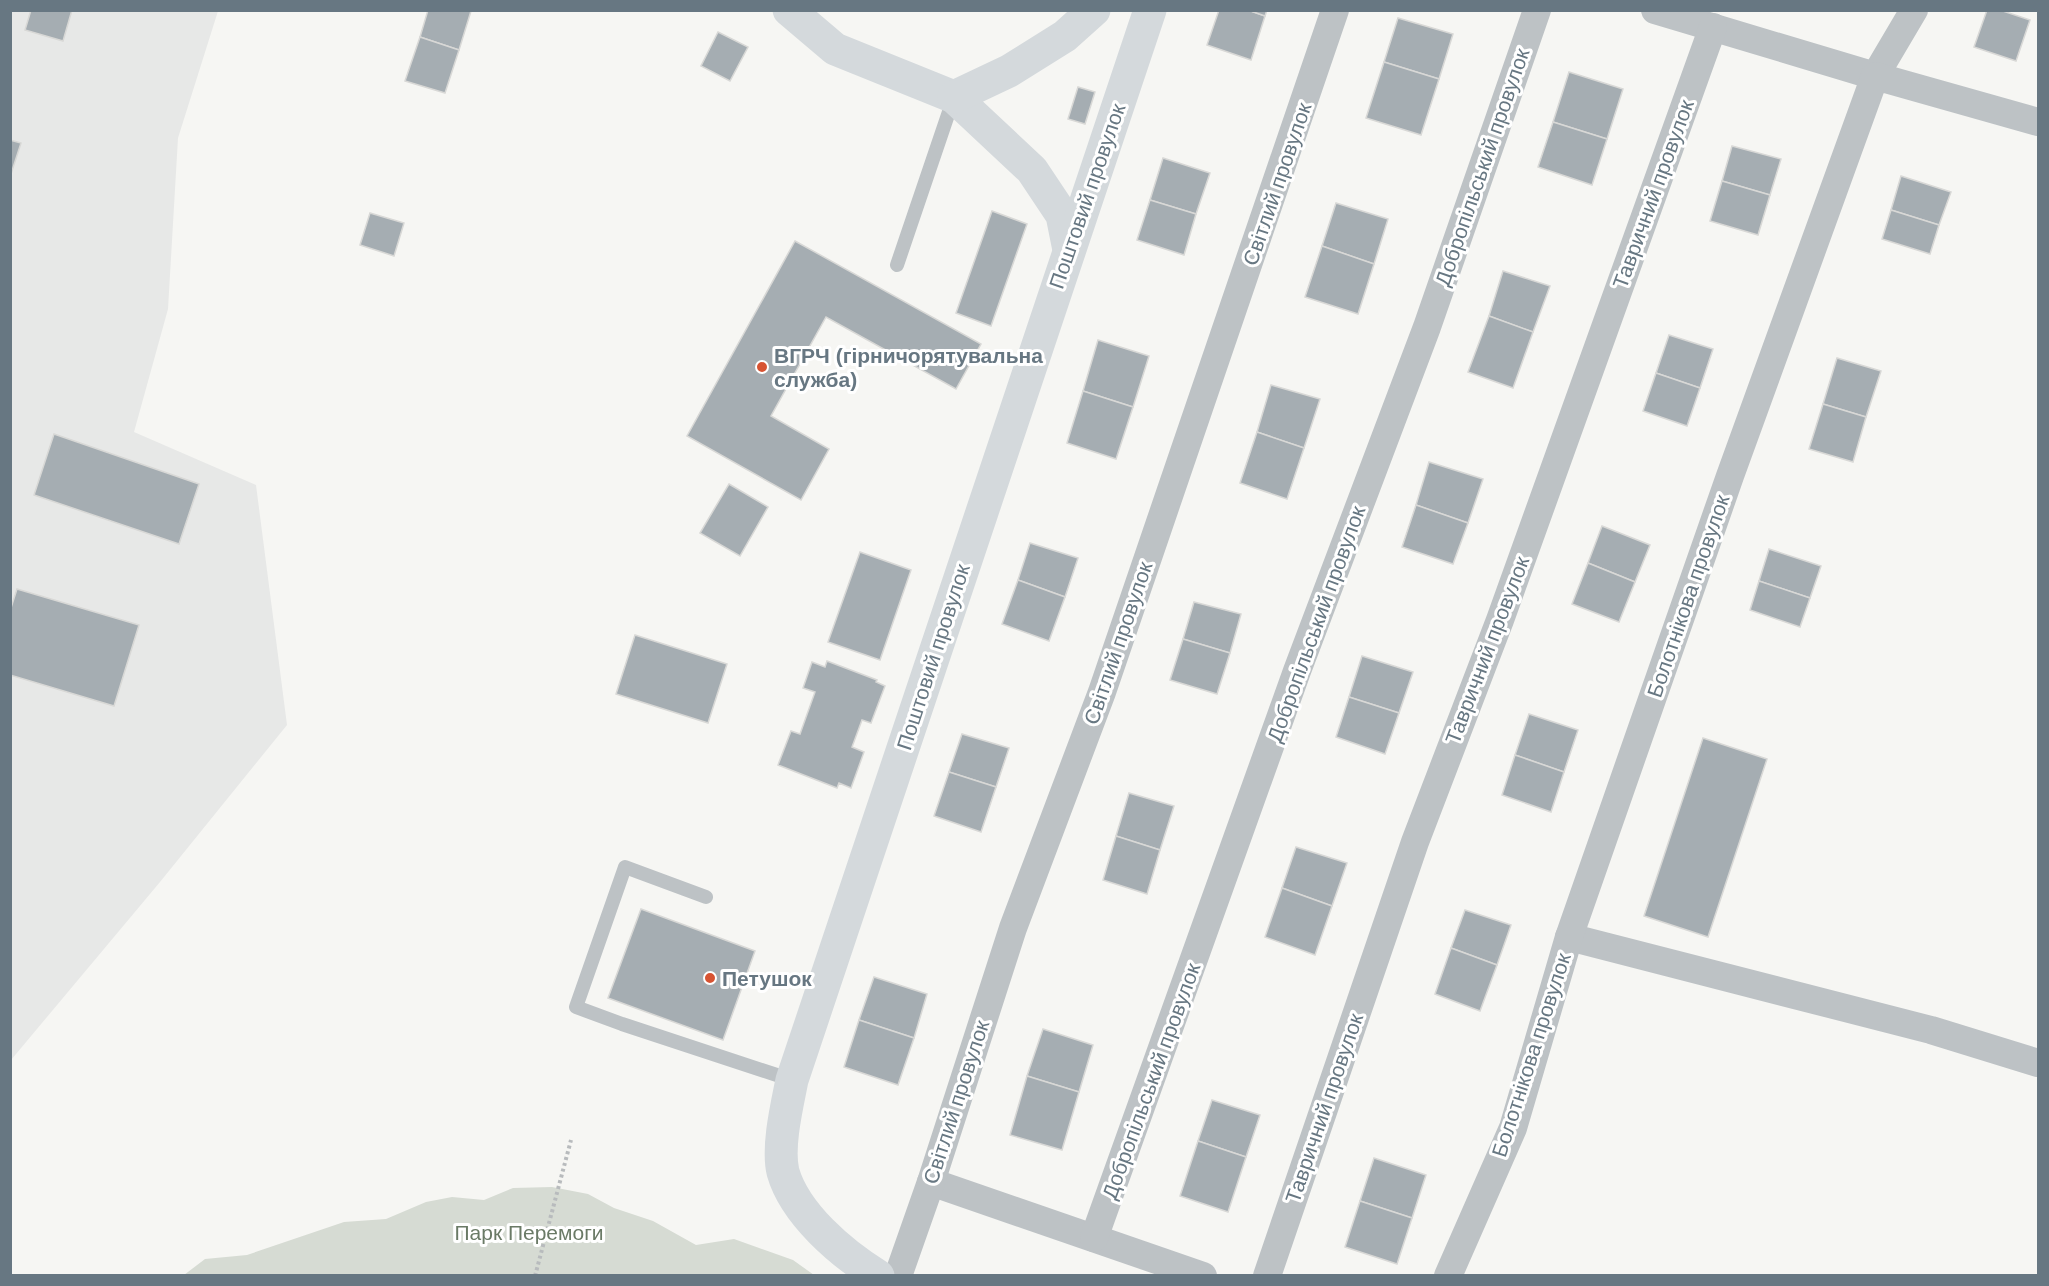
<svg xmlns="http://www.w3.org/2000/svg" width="2049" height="1286" viewBox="0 0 2049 1286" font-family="Arial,sans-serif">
<rect width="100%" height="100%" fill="#f6f6f3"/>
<polygon fill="#e7e8e7" points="11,11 218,11 178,138 168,309 134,432 256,485 287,725 160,882 11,1060"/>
<polygon fill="#d6dbd3" points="552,1187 588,1194 614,1208 653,1221 696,1245 734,1239 793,1260 814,1275 184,1275 205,1259 247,1255 344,1222 386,1219 426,1202 452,1197 484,1200 513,1188"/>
<g fill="#a5adb2" stroke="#d8d8d6" stroke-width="1.5">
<polygon points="31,10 72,10 63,41 25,30"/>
<polygon points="428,10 471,11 459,50 420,37"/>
<polygon points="1219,10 1248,10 1265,16 1251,60 1207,45"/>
<polygon points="1248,10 1267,10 1265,16"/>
<polygon points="1987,10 2000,10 2030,20 2016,61 1974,47"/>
<polygon points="1398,18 1453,34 1439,79 1384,62"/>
<polygon points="718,32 748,47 730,81 701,66"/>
<polygon points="420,37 459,50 445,93 405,81"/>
<polygon points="1384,62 1439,79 1421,135 1366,118"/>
<polygon points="1569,72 1623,89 1607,139 1553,122"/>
<polygon points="1078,87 1095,92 1085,124 1068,119"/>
<polygon points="1553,122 1607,139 1592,185 1538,167"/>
<polygon points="10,140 21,143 10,177"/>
<polygon points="1732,146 1781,159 1770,195 1722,181"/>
<polygon points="1163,158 1210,173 1196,214 1150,200"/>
<polygon points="1901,176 1951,192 1939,225 1891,210"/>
<polygon points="1722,181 1770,195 1758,235 1710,221"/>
<polygon points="1150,200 1196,214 1184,255 1137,240"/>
<polygon points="1336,203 1388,219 1374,264 1322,246"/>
<polygon points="1891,210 1939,225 1930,254 1882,239"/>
<polygon points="992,211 1027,224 991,326 956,313"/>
<polygon points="370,213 404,223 394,256 360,245"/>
<polygon points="795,241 981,344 956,389 826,317 771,416 829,449 801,500 687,436"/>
<polygon points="1322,246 1374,264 1358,314 1305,297"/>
<polygon points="1503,271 1550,286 1533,332 1489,316"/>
<polygon points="1489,316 1533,332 1513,388 1468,372"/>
<polygon points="1669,335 1713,349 1700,388 1656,373"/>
<polygon points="1098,340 1149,356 1133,407 1083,391"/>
<polygon points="1837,358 1881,371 1866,417 1823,404"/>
<polygon points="1656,373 1700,388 1687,426 1643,411"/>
<polygon points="1271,385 1320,399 1304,448 1257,432"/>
<polygon points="1083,391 1133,407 1116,459 1067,443"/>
<polygon points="1823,404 1866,417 1853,462 1809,449"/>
<polygon points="1257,432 1304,448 1287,499 1240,483"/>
<polygon points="54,434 199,484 179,544 34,495"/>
<polygon points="1429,462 1483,479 1468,523 1416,505"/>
<polygon points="729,484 768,507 740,556 700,533"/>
<polygon points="1416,505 1468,523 1453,564 1402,547"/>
<polygon points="1602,526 1650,545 1635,582 1588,563"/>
<polygon points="1030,543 1078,558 1065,597 1018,580"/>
<polygon points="1769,549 1821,566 1810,598 1759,581"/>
<polygon points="860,552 911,570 880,660 828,642"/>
<polygon points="1588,563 1635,582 1619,622 1572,604"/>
<polygon points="1018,580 1065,597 1049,641 1002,624"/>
<polygon points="1759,581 1810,598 1800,627 1750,610"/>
<polygon points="17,589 139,625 114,706 10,675 10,611"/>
<polygon points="1194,602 1241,614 1230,653 1183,639"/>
<polygon points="635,635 727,664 708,723 616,694"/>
<polygon points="1183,639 1230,653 1217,694 1170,680"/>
<polygon points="1362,656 1413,672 1399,713 1349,697"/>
<polygon points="827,661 877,680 876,682 885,686 871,723 862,720 852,747 864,752 851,788 839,783 837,788 778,765 791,731 800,734 815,692 803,688 812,662 825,667"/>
<polygon points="1349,697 1399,713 1385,754 1336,737"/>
<polygon points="1529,714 1578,730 1564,772 1515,755"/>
<polygon points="962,734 1009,748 996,787 949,772"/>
<polygon points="1703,738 1767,759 1708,937 1644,916"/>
<polygon points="1515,755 1564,772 1551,812 1502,795"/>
<polygon points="949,772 996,787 981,832 934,816"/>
<polygon points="1129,793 1174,806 1160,850 1116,836"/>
<polygon points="1116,836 1160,850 1147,894 1103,880"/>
<polygon points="1296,847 1347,863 1332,906 1282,888"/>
<polygon points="1282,888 1332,906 1315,955 1265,937"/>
<polygon points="641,909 755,951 723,1040 608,998"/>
<polygon points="1465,910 1511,925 1497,965 1451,948"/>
<polygon points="1451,948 1497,965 1480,1011 1435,994"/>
<polygon points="874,977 927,994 914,1038 859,1020"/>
<polygon points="859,1020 914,1038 898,1085 844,1067"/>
<polygon points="1043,1029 1093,1045 1079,1092 1027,1076"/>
<polygon points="1027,1076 1079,1092 1062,1150 1010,1135"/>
<polygon points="1212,1100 1260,1115 1246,1157 1198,1141"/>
<polygon points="1198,1141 1246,1157 1228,1212 1180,1196"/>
<polygon points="1374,1158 1426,1175 1412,1218 1360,1201"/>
<polygon points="1360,1201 1412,1218 1397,1264 1345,1247"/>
</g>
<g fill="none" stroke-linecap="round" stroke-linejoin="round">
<polyline stroke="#b8bbbd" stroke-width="4" stroke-dasharray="3 3" stroke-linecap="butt" points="535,1276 571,1140"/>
<g stroke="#bdc2c5" stroke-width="14">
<polyline points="897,265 954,97"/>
<polyline points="706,897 625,867 576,1007 622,1024 792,1080"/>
</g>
<g stroke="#bdc2c5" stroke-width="28">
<polyline points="1655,10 1875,76 1914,10"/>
<polyline points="1569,937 1931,1030 2038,1063"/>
<polyline points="931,1182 1203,1276"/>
<polyline points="1094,1238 1297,671 1427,327 1537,10"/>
<polyline points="898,1276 931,1182 1013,928 1102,692 1335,10"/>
<polyline points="1267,1276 1415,842 1500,620 1713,27"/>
<polyline points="1448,1276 1513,1128 1569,937 1730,476 1875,76 2038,122"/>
</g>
<g stroke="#d4d9dc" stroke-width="33">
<polyline points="789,10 835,49 954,97 1032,170 1062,215 1069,250"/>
<polyline points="954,97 1009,71 1065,36 1094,10"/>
<path d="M 878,1276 C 841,1253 795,1214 783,1172 C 777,1147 787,1105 792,1080 L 1150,10"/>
</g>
</g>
<g fill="#d75332" stroke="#fff" stroke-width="2">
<circle cx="762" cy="367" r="6"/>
<circle cx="710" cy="978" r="6"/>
</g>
<g text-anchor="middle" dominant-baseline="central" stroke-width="6" stroke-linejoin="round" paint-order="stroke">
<g font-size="21" fill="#677782" stroke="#fff">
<text transform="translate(1482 167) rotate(-71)">Добропільський провулок</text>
<text transform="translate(1277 184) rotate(-71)">Світлий провулок</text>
<text transform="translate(1653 194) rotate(-70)">Тавричний провулок</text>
<text transform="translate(1087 196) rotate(-71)">Поштовий провулок</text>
<text transform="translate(1688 596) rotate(-71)">Болотнікова провулок</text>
<text transform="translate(1316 624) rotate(-70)">Добропільський провулок</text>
<text transform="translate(1118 643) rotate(-71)">Світлий провулок</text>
<text transform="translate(1487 650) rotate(-69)">Тавричний провулок</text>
<text transform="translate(933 657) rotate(-72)">Поштовий провулок</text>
<text transform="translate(1531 1055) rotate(-72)">Болотнікова провулок</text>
<text transform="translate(1151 1081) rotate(-70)">Добропільський провулок</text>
<text transform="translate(956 1102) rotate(-72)">Світлий провулок</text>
<text transform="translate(1324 1108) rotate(-71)">Тавричний провулок</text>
</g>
<g font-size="21" font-weight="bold" fill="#677782" stroke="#fff" text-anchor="start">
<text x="774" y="355">ВГРЧ (гірничорятувальна<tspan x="774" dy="24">служба)</tspan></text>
<text x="722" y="978">Петушок</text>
</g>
<g font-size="21" fill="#6a7a66" stroke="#fff">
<text x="529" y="1232">Парк Перемоги</text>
</g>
</g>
<rect width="2049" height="1286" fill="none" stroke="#677782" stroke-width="24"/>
</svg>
